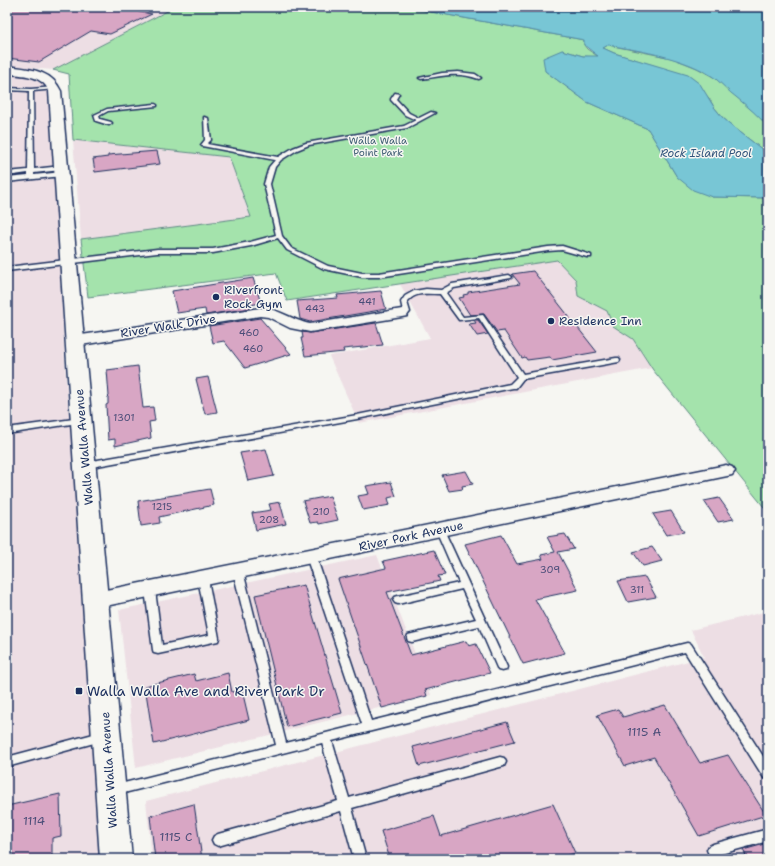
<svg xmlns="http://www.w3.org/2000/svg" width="775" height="866" viewBox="0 0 775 866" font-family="'Shantell Sans',sans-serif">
<rect width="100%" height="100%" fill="#f6f6f2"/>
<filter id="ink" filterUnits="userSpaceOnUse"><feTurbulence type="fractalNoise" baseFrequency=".025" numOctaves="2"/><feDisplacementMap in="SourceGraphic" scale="8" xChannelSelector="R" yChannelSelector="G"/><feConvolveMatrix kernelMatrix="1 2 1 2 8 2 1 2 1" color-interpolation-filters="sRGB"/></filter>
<g filter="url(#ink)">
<g fill="#eddee4">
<polygon points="7,7 175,7 53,70 7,66"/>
<polygon points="7,74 43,79 49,82 66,379 99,778 103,859 7,859"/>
<polygon points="73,140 229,157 251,218 81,239"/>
<polygon points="557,260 576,280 579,296 607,311 613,326 633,339 652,368 359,423 329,356 430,338 400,284"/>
<polygon points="377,555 431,695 136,768 119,610"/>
<polygon points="768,611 768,859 152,859 146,801 704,657 691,630"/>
</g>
<g fill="#a4e3ac" stroke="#608985">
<polygon points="175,7 404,7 584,40 584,45 587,49 599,57 583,56 562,50 545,71 587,102 648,129 677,177 712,197 768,198 768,512 653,370 633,339 613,326 607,311 578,296 576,280 557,260 287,301 276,273 88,297 81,239 251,217 229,157 73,140 69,74 53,70"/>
<polygon points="608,45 672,58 697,68 715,78 760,117 768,127 768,154 736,129 723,118 714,107 709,98 688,76 614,53 603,48"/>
</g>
<path fill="#78c6d5" stroke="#538aa5" d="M 404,7 L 768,7 L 768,127 C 759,116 748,107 736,97 C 729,92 723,85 716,79 C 688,58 641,51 608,45 L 603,48 L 614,53 L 688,75 L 700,84 L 714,107 L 723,118 L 736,129 L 768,154 L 768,198 L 712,197 L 693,190 L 677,177 L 648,129 L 587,102 L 545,71 L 543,58 L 562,50 L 583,56 L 598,56 L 584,45 L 584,40 Z"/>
<g fill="#d8a6c4" stroke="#1b2f5e">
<polygon points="7,7 111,7 152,14 110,34 91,31 39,62 7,58"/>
<polygon points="157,151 160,164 95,172 93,159 108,157 108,155"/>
<polygon points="533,271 567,314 597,352 552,360 550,357 527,360 525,357 522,358 504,331 497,332 484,314 470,315 459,298 464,297 463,295 468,294 468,292 520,284 512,274"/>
<polygon points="253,278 261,303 250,305 252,308 206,315 205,309 177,313 172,291"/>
<polygon points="381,291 386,309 310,322 300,319 297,301 338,298 337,295"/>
<polygon points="260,318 291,354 245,368 224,341 213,343 209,326"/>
<polygon points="474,320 478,320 488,334 477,336 469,324 476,323"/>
<polygon points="376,323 383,345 343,349 344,352 305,356 301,338 303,338 302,332 310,333"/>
<polygon points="138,366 143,408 153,407 155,421 149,422 151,438 115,446 115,439 108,440 106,405 108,404 108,397 109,396 107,370"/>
<polygon points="208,377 217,412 205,414 196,379"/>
<polygon points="266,449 274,476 248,481 240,453"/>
<polygon points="466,471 473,484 462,486 463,489 449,491 442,475"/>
<polygon points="391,482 396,496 388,498 390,505 363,510 358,496 369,494 366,486"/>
<polygon points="210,489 214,505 159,517 160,523 141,526 138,501"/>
<polygon points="330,496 338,520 319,524 318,522 310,523 303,501"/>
<polygon points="719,498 734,519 718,522 704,501"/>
<polygon points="280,502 286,524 256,530 252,513 271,510 269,504"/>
<polygon points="671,511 684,532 666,535 653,514"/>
<polygon points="565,534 574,549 558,552 578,590 535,599 565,653 523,664 465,544 501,535 517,564 543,559 541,555 555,552 547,537"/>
<polygon points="652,547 662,561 643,566 633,552"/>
<polygon points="434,550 445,575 438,576 440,581 387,592 411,655 466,641 469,646 476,644 490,673 425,690 427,696 382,708 338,579 386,568 383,561"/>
<polygon points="645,577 656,597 628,602 618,581"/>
<polygon points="304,585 342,713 287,727 255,595"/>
<polygon points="228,673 232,692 242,690 249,720 154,744 145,686 194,674 196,681"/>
<polygon points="665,705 700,763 728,755 766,815 699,836 654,757 625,766 597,715 618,709 623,717"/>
<polygon points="507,722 515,741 419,766 413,747"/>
<polygon points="60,794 61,836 52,838 52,858 7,859 7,806"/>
<polygon points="194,804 202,859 155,859 150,816"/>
<polygon points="553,804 575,853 555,859 390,859 381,831 434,816 441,836"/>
<polygon points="768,843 768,859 748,859 743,850"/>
</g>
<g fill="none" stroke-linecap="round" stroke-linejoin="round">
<defs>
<g id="service">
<path d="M 458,72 L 475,74 L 481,78 L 479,79 C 457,71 443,76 421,79 L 419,78 L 442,73 Z"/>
<polygon points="54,87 56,88 56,89 33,91 34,169 61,166 64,168 61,170 34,173 34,175 62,172 65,174 62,176 7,182 7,178 28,176 28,173 7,176 7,172 28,170 29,91 7,90 7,88 31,89"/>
<polygon points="395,93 399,94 396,99 409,113 419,118 431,112 435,113 407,128 309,145 297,150 281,160 275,167 270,184 282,236 291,248 328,266 362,273 379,273 548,247 562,246 591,255 591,257 587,257 562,250 548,251 379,277 362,277 324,269 287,250 278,238 251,246 213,253 157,253 7,271 7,267 157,249 213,249 250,242 276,235 264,184 269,167 275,160 202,146 201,145 205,140 204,117 208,118 211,140 207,144 278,157 293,148 306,143 404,126 416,120 405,115 391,100 391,99"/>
<polygon points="155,104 157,105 157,106 108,111 99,116 100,119 111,122 112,123 109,125 96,121 94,115 107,109"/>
<path d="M 509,275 L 512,277 L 511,278 L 454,288 L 446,293 L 463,317 L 483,315 L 523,374 L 616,358 L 619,358 L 620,360 L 619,362 L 523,379 L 516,388 L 513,388 L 357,419 L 86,468 L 82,465 L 86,462 L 357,415 L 510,384 L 517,377 L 479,318 L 459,320 L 440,294 C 428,294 416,291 407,302 L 410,312 L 409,313 L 402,315 L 399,313 L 403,311 L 401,302 L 405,296 L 414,291 L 426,289 L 441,290 L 452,284 Z"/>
<polygon points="81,418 85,420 84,422 7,434 7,428"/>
<polygon points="440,527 443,528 444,530 507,667 506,670 502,671 498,670 479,626 412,642 408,641 407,638 408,635 412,634 476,619 462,589 398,604 395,603 393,600 395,597 398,596 459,583 436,530 437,528"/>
<polygon points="311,553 314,554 316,556 371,721 687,643 691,644 768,764 768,779 764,778 685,652 332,741 349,798 500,757 504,758 506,762 504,766 500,767 352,808 366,859 354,859 341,811 218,846 214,844 212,840 214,836 218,834 338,801 322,743 116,795 112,794 110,790 112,786 276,745 233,571 235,569 238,568 241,569 243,571 286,743 362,724 306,556 308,554"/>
<polygon points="203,575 206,576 208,579 219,638 218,641 158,654 154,653 153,650 145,590 147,587 150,586 153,587 155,590 162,645 209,635 198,579 200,576"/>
<polygon points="101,732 105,734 106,737 105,740 7,767 7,757"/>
<polygon points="768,829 768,841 721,854 723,859 711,859 707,850 709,846 713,844"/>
</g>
<g id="minor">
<path d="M 260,308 C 281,309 291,320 310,324 L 402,309 L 407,310 L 409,313 L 407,316 L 402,317 L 310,332 L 290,328 L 268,317 L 260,316 L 75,346 L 70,344 L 67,341 L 70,338 L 75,336 Z"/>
<polygon points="726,465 732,467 735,471 732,475 96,608 89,606 86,600 89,594 96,592"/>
</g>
<path id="tertiary" d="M 7,66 C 28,69 51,69 61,91 L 132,859 L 100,859 L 49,91 C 42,75 22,75 7,74 Z"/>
</defs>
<use href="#service" stroke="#1b2f5e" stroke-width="3"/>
<use href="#minor" stroke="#1b2f5e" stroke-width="3"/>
<use href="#tertiary" stroke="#1b2f5e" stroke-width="3"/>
<use href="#service" fill="#f6f6f2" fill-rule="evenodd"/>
<use href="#minor" fill="#f6f6f2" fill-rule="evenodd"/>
<use href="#tertiary" fill="#f6f6f2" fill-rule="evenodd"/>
</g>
</g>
<g fill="#1b2f5e" stroke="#f6f6f2" stroke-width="1.5">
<circle cx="216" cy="297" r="4"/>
<circle cx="551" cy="321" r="4"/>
<rect x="75" y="687" width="8" height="8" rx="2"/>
</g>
<g text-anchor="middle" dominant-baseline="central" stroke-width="3" stroke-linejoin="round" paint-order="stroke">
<g font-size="10" fill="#3d5c72" stroke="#f6f6f2">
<text x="378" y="140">Walla Walla<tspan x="378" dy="12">Point Park</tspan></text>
</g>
<g font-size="10" fill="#4a4d78">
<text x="367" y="301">441</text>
<text x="315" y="308">443</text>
<text x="249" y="332">460</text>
<text x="253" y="348">460</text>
<text x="124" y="417">1301</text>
<text x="162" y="506">1215</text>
<text x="321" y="511">210</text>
<text x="269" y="519">208</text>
<text x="550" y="569">309</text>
<text x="637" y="589">311</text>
</g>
<g font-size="11" font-style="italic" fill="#32557c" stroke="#f6f6f2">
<text x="706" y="153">Rock Island Pool</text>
</g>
<g font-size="12" fill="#1b2f5e" stroke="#f6f6f2" text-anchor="start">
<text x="224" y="290">Riverfront<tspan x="224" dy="14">Rock Gym</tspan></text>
<text x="559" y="321">Residence Inn</text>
</g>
<g font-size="12" fill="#1b2f5e" stroke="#f6f6f2">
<text transform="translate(168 326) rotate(-9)">River Walk Drive</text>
<text transform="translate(84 447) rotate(-95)">Walla Walla Avenue</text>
<text transform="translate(411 536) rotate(-12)">River Park Avenue</text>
<text transform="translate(109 770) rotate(-94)">Walla Walla Avenue</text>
</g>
<g font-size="12" fill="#4a4d78">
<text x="644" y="732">1115 A</text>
<text x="34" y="821">1114</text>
<text x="176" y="837">1115 C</text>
</g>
<g font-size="14" fill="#1b2f5e" stroke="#f6f6f2" text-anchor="start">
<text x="87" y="691">Walla Walla Ave and River Park Dr</text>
</g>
</g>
<rect width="775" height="866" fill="none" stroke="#f6f6f2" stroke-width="24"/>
<rect x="12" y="12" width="751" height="842" fill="none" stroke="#1b2f5e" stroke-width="1.5" filter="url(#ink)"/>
</svg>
